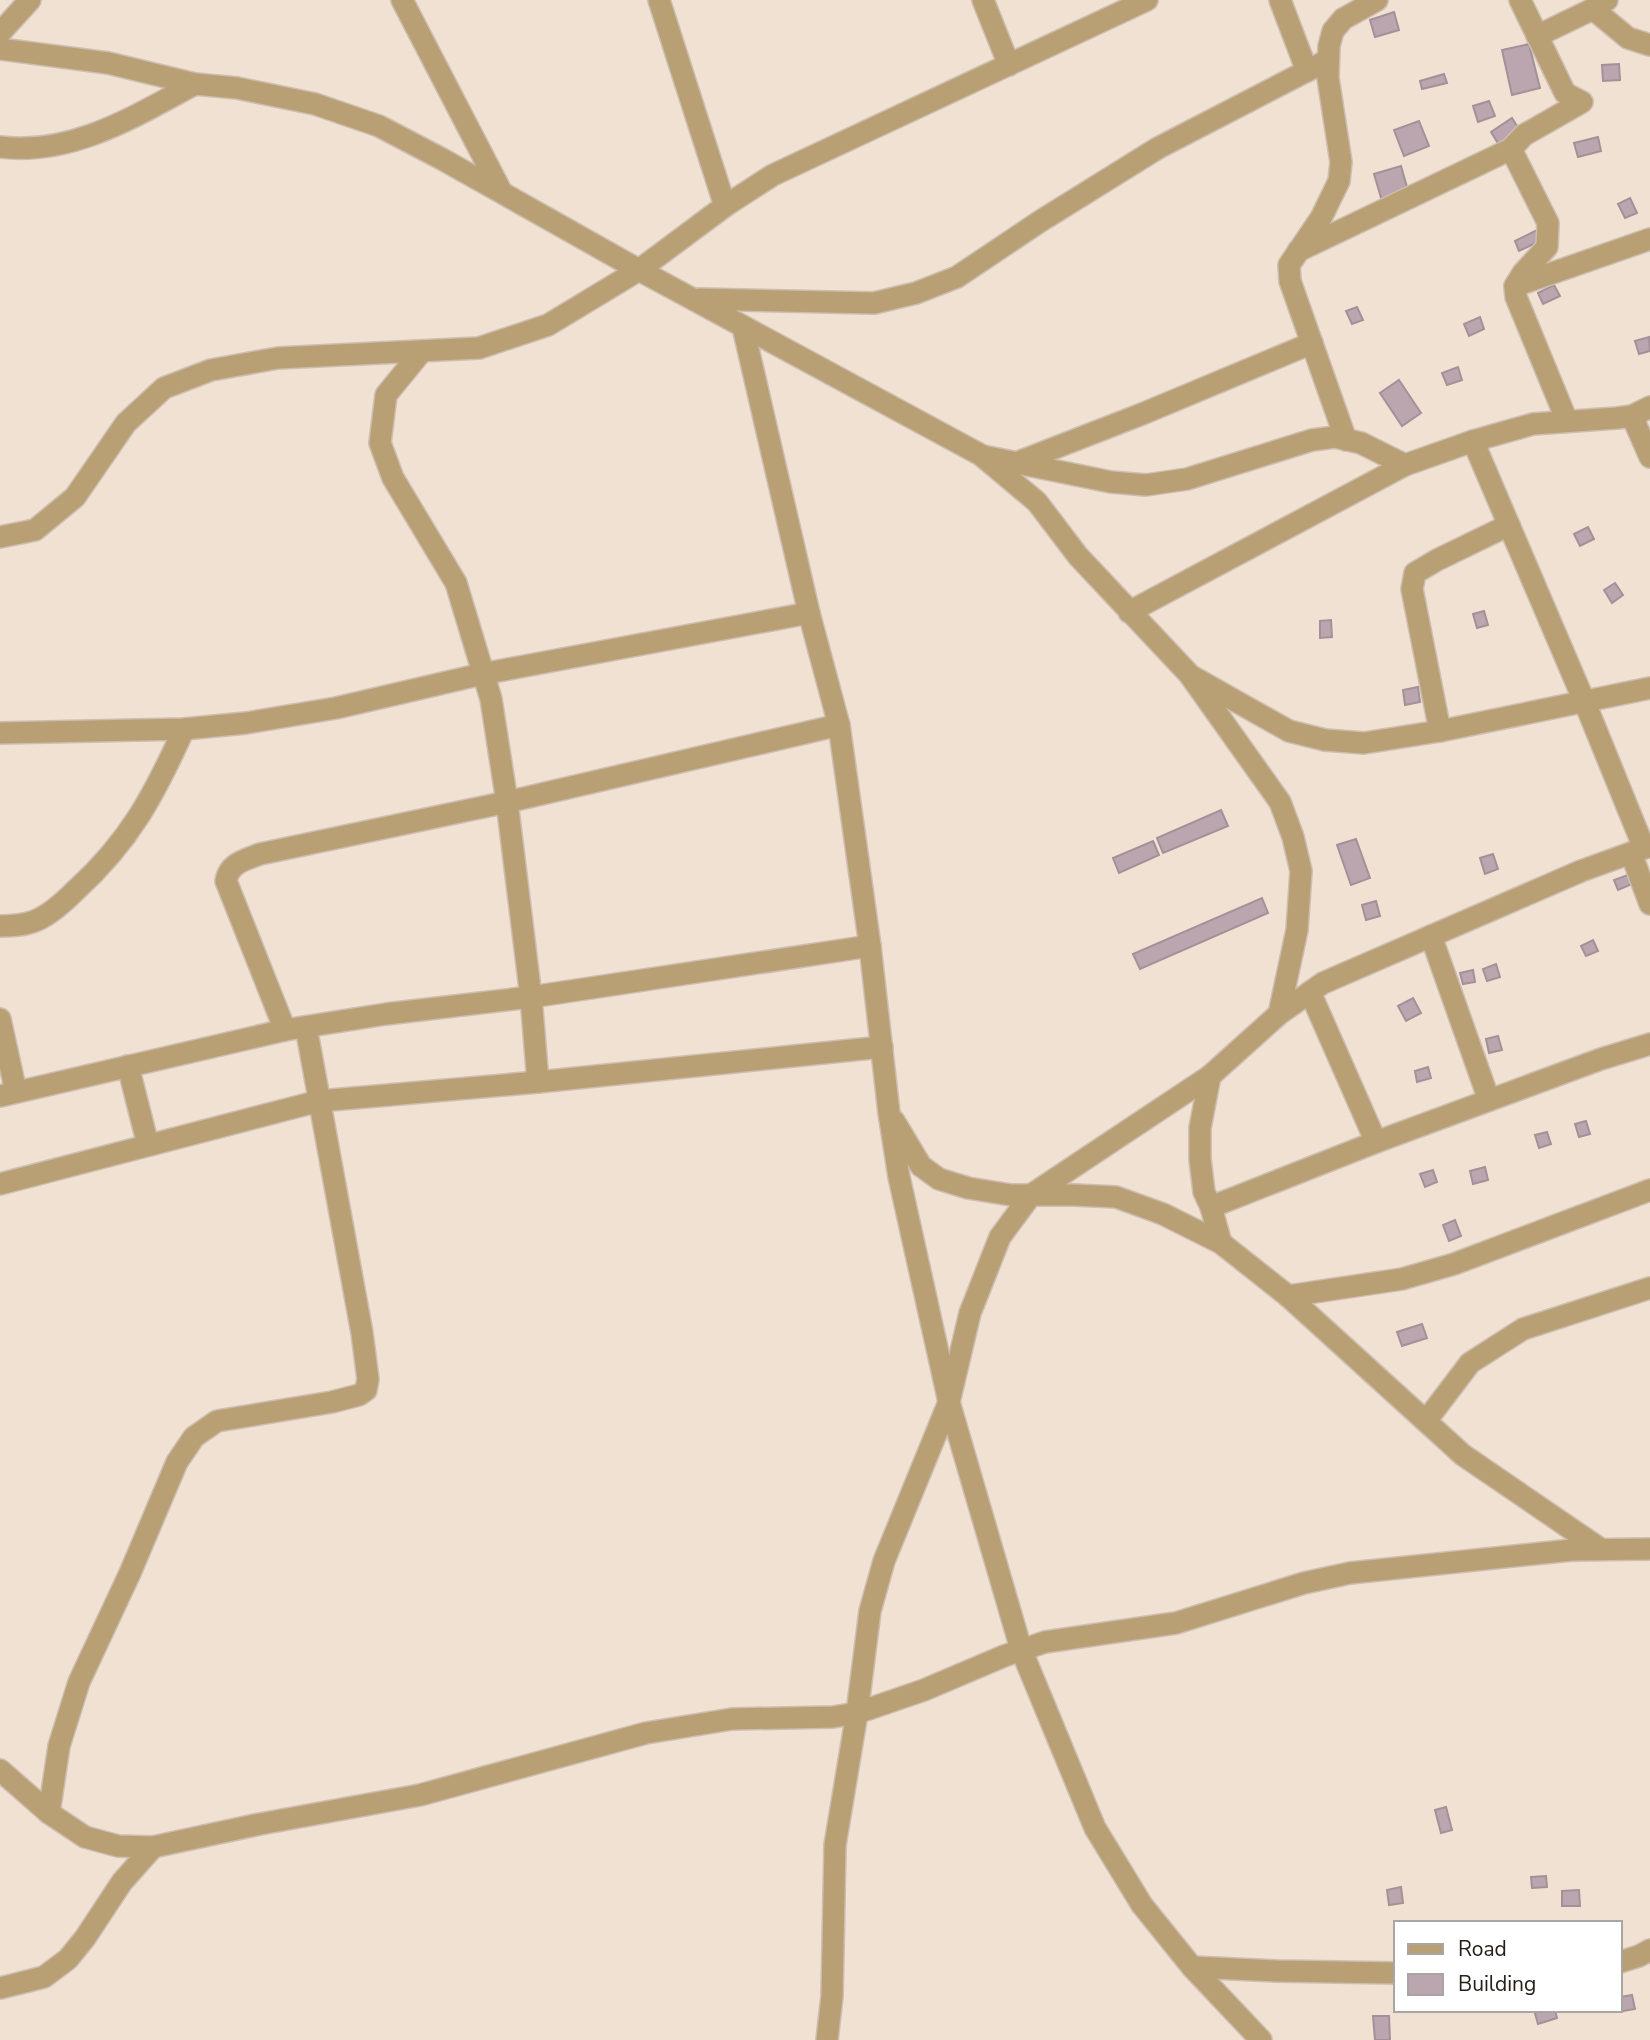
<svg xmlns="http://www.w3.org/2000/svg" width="1650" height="2040" viewBox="0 0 1650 2040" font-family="'Nunito Sans',sans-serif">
<rect width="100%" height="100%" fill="#f1e1d2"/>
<g fill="#bba6b0" stroke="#a49099" stroke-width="2">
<polygon points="1394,12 1399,30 1375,37 1370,20"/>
<polygon points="1529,44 1540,88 1512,95 1502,50"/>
<polygon points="1619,64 1620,80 1603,81 1602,65"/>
<polygon points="1444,74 1447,83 1422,89 1420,81"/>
<polygon points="1489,101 1495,116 1478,122 1473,106"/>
<polygon points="1512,118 1522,134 1501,148 1491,132"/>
<polygon points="1419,121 1429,146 1404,156 1394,130"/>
<polygon points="1598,137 1601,151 1578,157 1574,143"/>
<polygon points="1401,166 1409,194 1382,201 1374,174"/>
<polygon points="1630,198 1637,213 1625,218 1618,204"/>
<polygon points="1537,230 1542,240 1519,251 1515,241"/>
<polygon points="1554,285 1560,296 1543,304 1538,293"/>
<polygon points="1357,307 1363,320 1352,324 1346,311"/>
<polygon points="1480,317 1484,329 1469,336 1464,324"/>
<polygon points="1649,337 1650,351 1639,354 1635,341"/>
<polygon points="1458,367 1462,380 1447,385 1442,373"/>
<polygon points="1399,380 1421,413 1402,426 1380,393"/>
<polygon points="1588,527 1594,539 1580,546 1574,534"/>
<polygon points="1615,583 1623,595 1612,603 1604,590"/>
<polygon points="1484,611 1488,625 1477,628 1473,614"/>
<polygon points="1331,620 1332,637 1320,638 1320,621"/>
<polygon points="1418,687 1420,702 1405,705 1403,690"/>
<polygon points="1221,810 1228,826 1163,853 1157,838"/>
<polygon points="1356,839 1370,878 1351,885 1337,845"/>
<polygon points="1153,841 1159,855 1119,873 1113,858"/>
<polygon points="1493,854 1498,869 1485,874 1480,858"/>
<polygon points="1636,872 1639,881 1618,890 1614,880"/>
<polygon points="1262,898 1268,913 1140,969 1133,954"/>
<polygon points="1376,901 1380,916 1366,920 1362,905"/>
<polygon points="1593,940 1598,951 1586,956 1581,946"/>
<polygon points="1496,964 1500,977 1487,981 1483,969"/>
<polygon points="1473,970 1475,982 1463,984 1460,973"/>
<polygon points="1413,998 1421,1013 1406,1021 1398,1006"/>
<polygon points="1498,1036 1502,1050 1489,1053 1486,1039"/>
<polygon points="1428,1067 1431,1078 1417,1082 1415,1071"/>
<polygon points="1586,1121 1590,1134 1579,1137 1575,1124"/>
<polygon points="1547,1132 1551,1144 1539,1148 1535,1135"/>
<polygon points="1485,1167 1488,1180 1473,1184 1470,1171"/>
<polygon points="1433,1170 1437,1182 1425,1187 1420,1174"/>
<polygon points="1455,1220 1461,1236 1449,1241 1443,1225"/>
<polygon points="1422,1324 1427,1338 1402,1346 1397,1332"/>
<polygon points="1446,1807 1452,1830 1441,1833 1435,1810"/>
<polygon points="1546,1876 1547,1887 1532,1888 1531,1877"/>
<polygon points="1401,1887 1403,1903 1389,1905 1387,1890"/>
<polygon points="1579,1890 1580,1906 1562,1906 1562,1891"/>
<polygon points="1632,1995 1635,2009 1617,2012 1620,2010 1620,1997"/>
<polygon points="1534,2010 1555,2010 1557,2018 1538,2024"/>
<polygon points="1373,2016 1389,2016 1390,2040 1375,2040"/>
</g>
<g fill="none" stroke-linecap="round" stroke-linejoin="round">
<defs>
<g id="minor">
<polyline points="402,0 501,191"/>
<polyline points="659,0 725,206"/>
<polyline points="983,0 1009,65"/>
<polyline points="1280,0 1307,71"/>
<polyline points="1520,0 1565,93 1582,102 1524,135 1511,149 1548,223 1547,247 1523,273 1515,286 1516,297 1567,421"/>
<polyline points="1593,9 1628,38 1650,45"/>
<polyline points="0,33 30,0"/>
<polyline points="1537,36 1593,9 1607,0"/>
<polyline points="0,49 108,63 195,84 237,88 315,104 379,126 442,159 639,270 981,455 1037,502 1078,556 1189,674 1280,802 1293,837 1301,871 1297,930 1279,1014"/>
<path d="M 0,147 C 72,156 135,116 195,84"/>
<polyline points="1298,251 1511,149"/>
<polyline points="1515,286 1650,239"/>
<polyline points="699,299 874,303 916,293 957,277 1039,222 1158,148 1328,60"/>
<polyline points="743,327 809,613 839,725 870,946 889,1113 899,1177 949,1402 1021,1649 1095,1828 1142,1905 1192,1967 1261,2040"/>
<polyline points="422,351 386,395 380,443 393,478 456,583 491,699 507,802 531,997 538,1082"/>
<polyline points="1632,416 1650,457"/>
<polyline points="1346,440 1290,281 1289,265 1321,218 1339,181 1341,162 1328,78 1329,46 1333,31 1343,19 1377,0"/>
<polyline points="1473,441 1585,703 1644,848"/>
<polyline points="983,456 1111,482 1146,485 1187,479 1312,440 1335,437 1361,443 1405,465"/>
<polyline points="1016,463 1142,414 1312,343"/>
<polyline points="0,537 35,530 75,497 126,423 164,388 211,370 278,358 479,348 548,325 639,270 725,206 773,175 1147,0"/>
<polyline points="1129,612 1405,465 1473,441 1533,424 1617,418 1632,416 1650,407"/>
<polyline points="1193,677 1289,731 1325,740 1364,743 1440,731 1650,688"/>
<polyline points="1440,731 1412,589 1415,573 1437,560 1509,525"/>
<polyline points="0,733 184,729 246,723 336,708 482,674 809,613"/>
<polyline points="1631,853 1650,904"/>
<path d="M 0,926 C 10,926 23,925 32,922 C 48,917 64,902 76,890 C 130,841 154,795 184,729"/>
<polyline points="1431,936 1489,1100"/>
<polyline points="1310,992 1376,1142"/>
<polyline points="0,1019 16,1092"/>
<path d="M 285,1030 L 226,881 C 229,863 245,860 260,854 L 507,802 L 839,725"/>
<polyline points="128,1066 148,1145"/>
<polyline points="0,1096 285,1030 386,1014 531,997 870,946"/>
<polyline points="894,1121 921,1166 939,1179 968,1188 1011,1195 1075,1195 1116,1197 1163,1214 1221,1243 1288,1296 1463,1455 1599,1548"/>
<polyline points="0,1184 319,1101 538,1082 882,1047"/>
<polyline points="1211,1207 1376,1142 1601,1059 1650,1044"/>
<polyline points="1221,1243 1211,1207 1204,1192 1200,1159 1200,1128 1210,1076 1279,1014 1323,983 1581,871 1650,846"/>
<polyline points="1288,1296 1402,1279 1454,1264 1650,1190"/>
<polyline points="1426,1421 1470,1363 1523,1329 1650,1288"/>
<polyline points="0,1770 49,1813 85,1837 118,1846 153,1847 260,1824 420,1795 646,1733 732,1719 833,1717 857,1713 924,1690 1004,1656 1045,1642 1176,1623 1304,1583 1350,1573 1572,1550 1650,1549"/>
<polyline points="49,1813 59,1746 79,1682 130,1573 177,1462 194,1437 217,1421 332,1402 359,1395 366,1390 368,1379 362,1333 306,1027"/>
<polyline points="1620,1962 1639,1956 1650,1950"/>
<polyline points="1192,1967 1277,1971 1396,1973"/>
<polyline points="0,1988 44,1977 68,1959 85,1938 122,1882 153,1847"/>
<polyline points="827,2040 832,1996 835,1845 857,1713 870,1611 884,1561 949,1402 970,1313 1000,1237 1031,1195 1210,1076"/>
</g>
</defs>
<use href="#minor" stroke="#ccbeb1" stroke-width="24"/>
<use href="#minor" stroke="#b99f74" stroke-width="21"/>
</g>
<rect x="1394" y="1921" width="228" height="91" fill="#ffffff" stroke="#a8a6a3" stroke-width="2"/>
<rect x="1408" y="1944" width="35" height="10" fill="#b99f74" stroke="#a8a6a3" stroke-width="2"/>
<text x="1458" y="1956" font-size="21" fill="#26201a">Road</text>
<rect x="1408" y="1974" width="35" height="21" fill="#bba6b0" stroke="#a8a6a3" stroke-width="2"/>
<text x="1458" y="1991" font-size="21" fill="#26201a">Building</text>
</svg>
